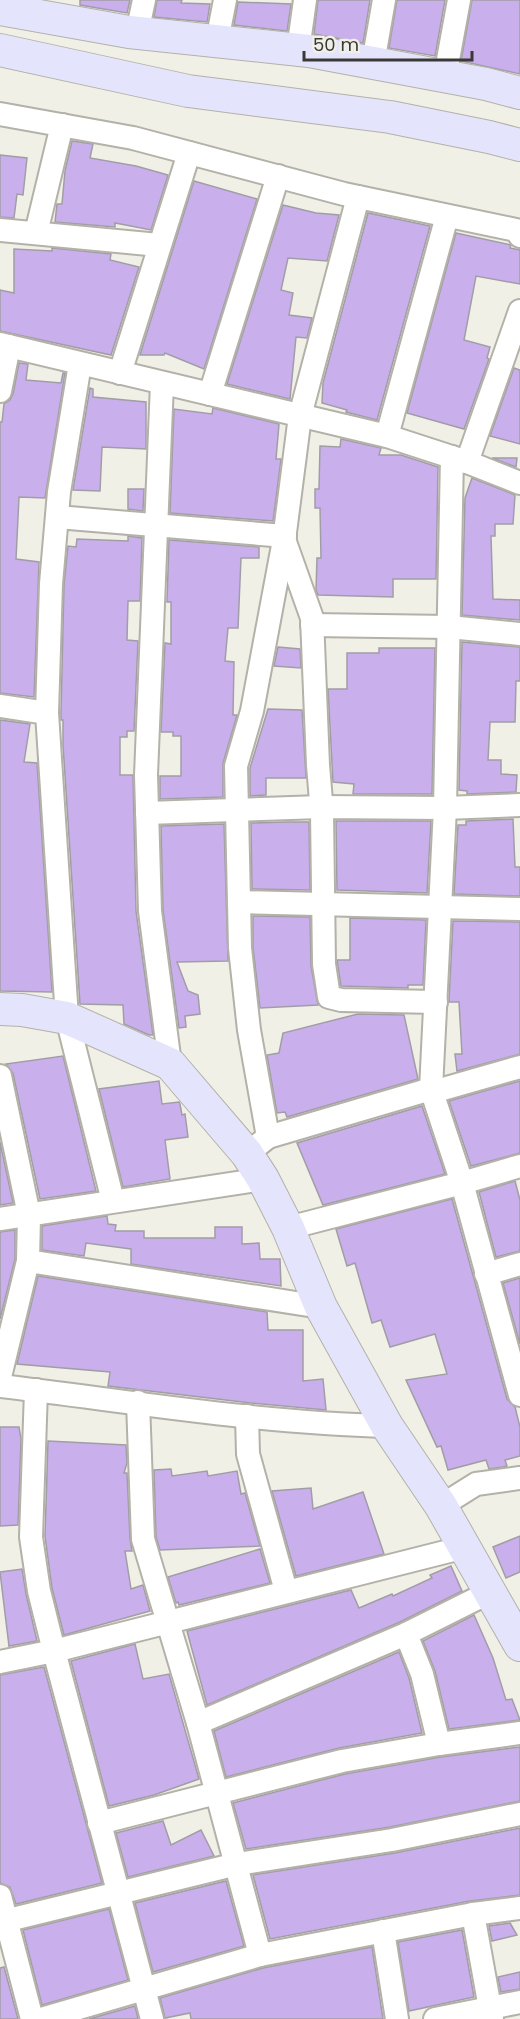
<svg xmlns="http://www.w3.org/2000/svg" width="520" height="2019" viewBox="0 0 520 2019" font-family="Poppins,sans-serif">
<rect width="100%" height="100%" fill="#f1f0e6"/>
<g fill="#c9b0ec" stroke="#a19da6" stroke-width="1.5">
<polygon points="80,0 130,0 127,13 80,5"/>
<polygon points="157,0 182,0 181,3 210,4 207,22 154,17"/>
<polygon points="318,0 370,0 363,43 314,34"/>
<polygon points="397,0 445,0 435,56 389,48"/>
<polygon points="472,0 520,0 520,74 461,61"/>
<polygon points="238,2 291,4 287,31 234,25"/>
<polygon points="72,141 93,144 90,158 136,166 168,175 151,230 115,223 115,227 55,222 57,204 62,204 65,171"/>
<polygon points="0,155 27,158 23,195 17,194 14,218 0,217"/>
<polygon points="194,181 257,199 204,369 165,353 164,355 140,355"/>
<polygon points="283,205 316,213 339,215 327,261 288,258 281,290 293,293 289,315 312,318 307,338 296,337 290,399 227,384"/>
<polygon points="368,213 430,226 377,420 346,412 347,410 322,403 323,383"/>
<polygon points="456,233 511,245 510,248 520,250 520,284 476,276 464,340 490,347 487,358 489,359 464,429 407,413"/>
<polygon points="52,248 111,254 110,260 139,267 111,355 0,331 0,290 14,293 14,249 52,251"/>
<polygon points="19,363 28,364 26,380 61,383 63,373 65,373 45,498 19,497 16,559 39,562 34,697 0,693 0,422 2,422 4,404 10,400 13,394"/>
<polygon points="514,368 520,370 520,444 490,436"/>
<polygon points="90,388 93,389 93,397 146,402 146,449 102,447 100,491 73,490"/>
<polygon points="213,408 279,424 276,459 281,459 273,521 170,513 174,409 212,414"/>
<polygon points="341,439 381,448 379,455 401,455 438,467 436,579 393,579 393,597 318,595 316,590 317,558 321,558 320,508 315,508 315,489 319,489 320,446 340,447"/>
<polygon points="492,458 517,458 516,467"/>
<polygon points="472,478 515,495 513,524 495,524 495,536 491,536 493,599 520,600 520,620 462,615 465,498"/>
<polygon points="128,489 144,489 143,511 128,509"/>
<polygon points="128,536 142,538 140,601 128,601 127,640 138,641 134,731 127,731 127,737 120,737 120,775 133,775 136,911 153,1035 149,1035 124,1024 123,1005 80,1004 63,745 63,720 61,720 61,713 64,585 68,546 76,547 77,539 128,541"/>
<polygon points="169,540 259,547 259,558 241,558 238,628 228,628 225,661 234,662 233,715 237,715 223,763 223,797 160,799 160,776 181,776 181,736 173,736 173,732 161,732 165,643 171,644 171,602 167,602"/>
<polygon points="462,642 520,647 520,681 516,681 515,722 490,722 488,760 501,760 501,774 517,775 516,792 467,794 467,791 459,790"/>
<polygon points="278,647 300,649 301,668 274,666"/>
<polygon points="379,648 435,648 432,794 353,794 354,784 333,782 328,689 347,689 347,653 379,653"/>
<polygon points="268,709 302,710 306,778 266,778 266,795 250,796 250,768"/>
<polygon points="0,720 30,724 24,762 37,763 52,992 0,991"/>
<polygon points="513,819 515,867 520,867 520,896 454,894 458,825 466,825 466,821"/>
<polygon points="336,821 431,821 427,893 337,890"/>
<polygon points="286,822 309,822 310,890 252,889 251,823"/>
<polygon points="224,824 228,961 177,962 188,991 198,995 200,1014 185,1016 186,1027 179,1028 163,910 161,826"/>
<polygon points="253,916 310,917 311,966 318,1005 260,1008 253,947"/>
<polygon points="350,918 426,920 423,985 408,985 408,988 341,986 337,960 350,960"/>
<polygon points="453,921 520,922 520,1054 457,1071 455,1054 462,1054 459,1002 449,1002 449,1000"/>
<polygon points="358,1014 404,1015 418,1079 287,1117 285,1112 277,1113 267,1055 279,1053 283,1033"/>
<polygon points="63,1056 96,1191 40,1199 13,1073 6,1064"/>
<polygon points="159,1081 162,1104 179,1102 180,1104 182,1115 185,1114 188,1137 165,1140 170,1179 123,1187 99,1089"/>
<polygon points="520,1081 520,1153 471,1166 449,1101"/>
<polygon points="422,1106 445,1174 323,1205 297,1143"/>
<polygon points="0,1142 13,1203 0,1205"/>
<polygon points="515,1181 520,1200 520,1251 496,1257 479,1192"/>
<polygon points="452,1199 507,1399 515,1407 520,1427 520,1456 505,1460 507,1466 503,1467 489,1469 486,1460 448,1470 441,1446 437,1447 406,1380 447,1374 435,1334 390,1347 381,1320 372,1323 355,1263 347,1266 336,1229"/>
<polygon points="107,1216 108,1224 116,1225 115,1231 144,1231 144,1238 215,1238 215,1227 242,1227 242,1244 259,1243 260,1259 280,1259 281,1286 131,1264 131,1249 86,1243 84,1256 42,1250 42,1226"/>
<polygon points="15,1230 15,1259 0,1319 0,1232"/>
<polygon points="38,1276 267,1312 268,1330 303,1330 303,1381 323,1379 326,1410 251,1403 108,1386 110,1372 17,1364"/>
<polygon points="520,1278 520,1344 503,1283"/>
<polygon points="0,1427 19,1427 21,1439 18,1525 0,1526"/>
<polygon points="48,1441 126,1445 127,1463 124,1473 127,1473 130,1539 132,1551 125,1551 131,1589 143,1585 150,1611 64,1635 52,1588 45,1536"/>
<polygon points="171,1469 172,1476 207,1471 208,1476 237,1471 241,1494 245,1493 260,1546 160,1550 156,1537 154,1470"/>
<polygon points="311,1488 313,1509 363,1492 384,1554 296,1576 272,1491"/>
<polygon points="520,1536 520,1572 506,1578 493,1547"/>
<polygon points="260,1549 270,1583 179,1605 178,1602 176,1603 168,1577"/>
<polygon points="451,1566 462,1591 400,1622 207,1705 187,1631 351,1590 359,1608 392,1594 393,1596 432,1578 430,1575"/>
<polygon points="22,1569 26,1594 37,1641 9,1646 0,1572"/>
<polygon points="474,1615 493,1658 506,1700 512,1699 520,1720 449,1729 435,1671 423,1641"/>
<polygon points="135,1644 143,1679 169,1674 199,1779 154,1795 109,1806 71,1661"/>
<polygon points="399,1652 409,1678 422,1733 339,1748 226,1777 214,1731"/>
<polygon points="44,1667 102,1883 16,1904 10,1887 0,1883 0,1675"/>
<polygon points="520,1747 520,1801 390,1827 246,1849 233,1803 345,1774 441,1757"/>
<polygon points="163,1821 171,1845 201,1830 214,1856 128,1877 116,1833"/>
<polygon points="520,1828 520,1895 470,1901 270,1939 253,1875 395,1853"/>
<polygon points="226,1881 244,1946 153,1972 135,1903"/>
<polygon points="109,1909 128,1980 42,2005 23,1930"/>
<polygon points="510,1923 517,1935 492,1941 489,1926"/>
<polygon points="462,1930 474,1997 409,2011 398,1942"/>
<polygon points="372,1947 383,2019 191,2019 190,2013 165,2018 160,1998 263,1968"/>
<polygon points="4,1967 18,2019 0,2019 0,1968"/>
<polygon points="520,1972 520,1989 501,1992 498,1977"/>
<polygon points="135,2006 138,2019 89,2019"/>
</g>
<g fill="none" stroke-linecap="round" stroke-linejoin="round">
<defs>
<g id="street">
<polyline points="137,33 144,0"/>
<polyline points="217,41 225,0"/>
<polyline points="298,50 305,0"/>
<polyline points="373,63 384,0"/>
<polyline points="445,76 459,0"/>
<polyline points="0,114 133,138 344,194 516,230 520,236"/>
<polyline points="0,230 159,245"/>
<polyline points="36,233 62,125"/>
<polyline points="0,344 387,436 467,462 520,483"/>
<polyline points="80,364 59,492 51,584 47,713 67,1018 113,1201"/>
<polyline points="120,373 189,153"/>
<polyline points="162,383 146,775 150,911 170,1064"/>
<polyline points="0,391 9,346"/>
<polyline points="210,394 278,176"/>
<polyline points="387,436 447,216"/>
<polyline points="452,457 445,808 431,1089 462,1183 520,1395"/>
<polyline points="467,462 520,311"/>
<polyline points="57,517 285,536"/>
<polyline points="285,542 312,618 318,765 322,813 324,964 329,997 341,1000 436,1002"/>
<polyline points="312,625 449,627 520,634"/>
<polyline points="0,706 47,713"/>
<polyline points="147,813 321,807 445,808 520,805"/>
<polyline points="239,902 520,909"/>
<polyline points="0,1076 29,1215 28,1261 0,1377"/>
<polyline points="268,1137 249,1030 240,948 236,766 252,711 284,540 300,416 358,197"/>
<polyline points="258,1145 268,1137 431,1089 443,1089 520,1067"/>
<polyline points="0,1219 263,1179"/>
<polyline points="288,1228 462,1183 520,1166"/>
<polyline points="28,1261 321,1307"/>
<polyline points="486,1274 520,1264"/>
<path d="M 0,1386 C 128,1401 257,1423 387,1426"/>
<polyline points="36,1390 31,1537 39,1591 54,1651 152,2019"/>
<polyline points="138,1402 143,1539 198,1723 260,1955"/>
<polyline points="247,1416 248,1454 286,1591"/>
<polyline points="441,1506 476,1484 520,1478"/>
<polyline points="406,1634 422,1674 439,1744"/>
<polyline points="0,1662 54,1651 465,1547"/>
<polyline points="198,1723 406,1634 490,1592"/>
<polyline points="99,1823 342,1761 439,1744 520,1733"/>
<polyline points="0,1896 32,2019"/>
<polyline points="473,1914 492,2019"/>
<polyline points="0,1922 237,1864 392,1840 520,1814"/>
<polyline points="383,1931 397,2019"/>
<polyline points="41,2019 260,1955 473,1914 520,1908"/>
<polyline points="435,2019 520,2002"/>
</g>
<g id="secondary">
<polyline points="0,9 129,32 309,51 486,84 520,93"/>
<polyline points="0,50 188,91 390,117 489,137 520,145"/>
<polyline points="0,1009 22,1010 67,1018 170,1064 247,1154 263,1179 288,1228 321,1307 387,1426 441,1506 520,1645"/>
</g>
</defs>
<use href="#street" stroke="#b3b1a8" stroke-width="26"/>
<use href="#secondary" stroke="#b3b1a8" stroke-width="34"/>
<use href="#street" stroke="#fff" stroke-width="22"/>
<use href="#secondary" stroke="#e4e5fc" stroke-width="32"/>
</g>
<path d="M304 51v9h168v-9" fill="none" stroke="#3a3936" stroke-width="3"/>
<text x="313" y="51" font-size="18" fill="#3a3936" stroke="#f1f0e6" stroke-width="4.5" paint-order="stroke">50 m</text>
</svg>
